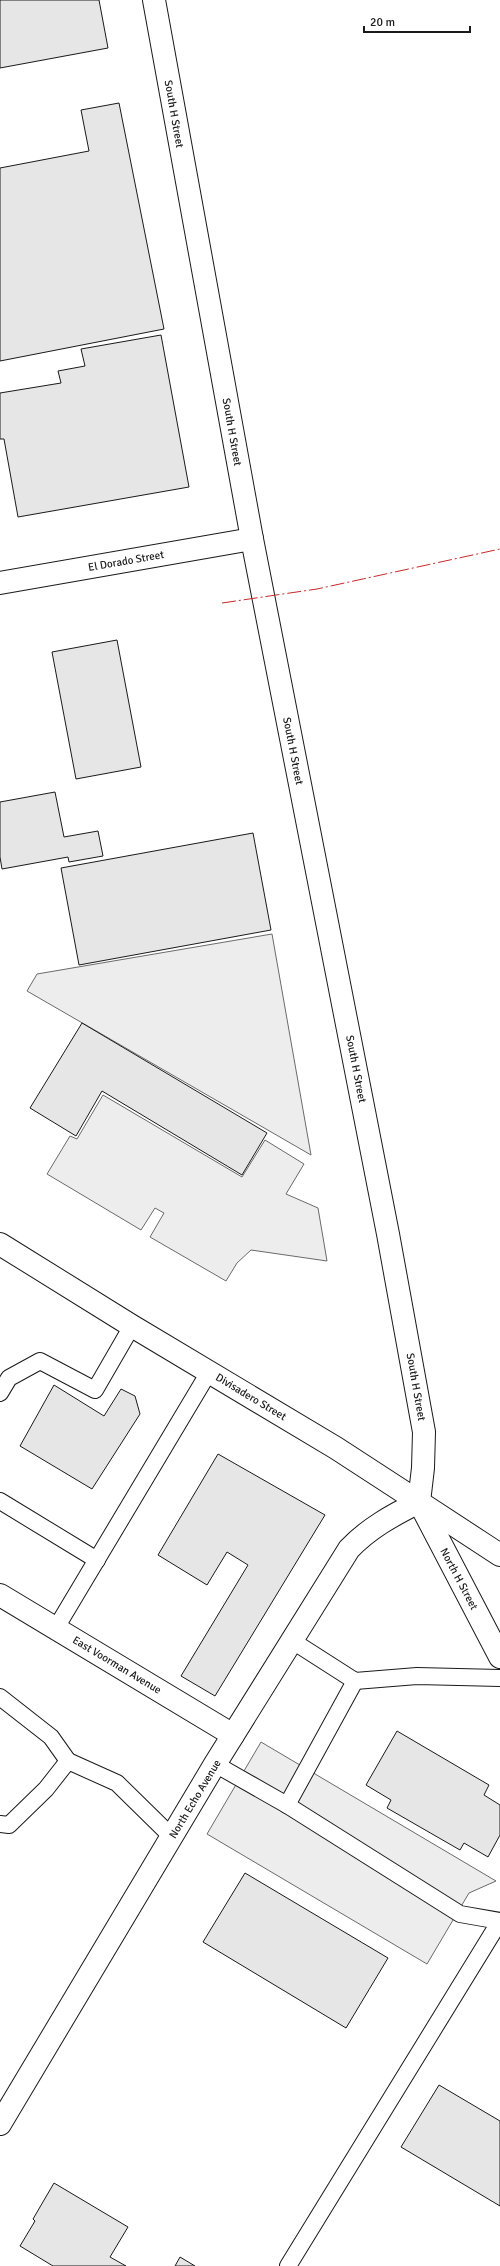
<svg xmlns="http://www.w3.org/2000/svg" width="500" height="2266" viewBox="0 0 500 2266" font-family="Signika,sans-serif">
<rect width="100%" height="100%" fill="#fff"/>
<g fill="#ededed" stroke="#6a6a6a">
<polygon points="272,934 311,1155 27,991 37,974"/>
<polygon points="103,1095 242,1177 265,1140 304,1164 286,1194 318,1208 327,1261 251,1250 237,1263 226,1281 150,1237 164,1213 155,1208 141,1230 47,1174 70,1136 77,1139"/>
<polygon points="261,1742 496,1881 469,1893 427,1964 207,1834"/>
</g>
<g fill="#e6e6e6" stroke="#1a1a1a">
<polygon points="0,0 99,0 108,48 0,68"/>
<polygon points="119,103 164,329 0,361 0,168 89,151 81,110"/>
<polygon points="161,335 189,487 18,517 4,439 0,439 0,393 61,383 58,371 85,366 81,349"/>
<polygon points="117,640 141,767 76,779 52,652"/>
<polygon points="55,792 64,837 98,831 103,856 69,862 68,857 2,869 0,857 0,802"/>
<polygon points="253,833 271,930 79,965 61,868"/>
<polygon points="82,1023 267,1133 242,1175 102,1091 76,1136 30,1108"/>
<polygon points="54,1385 104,1416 121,1389 135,1396 140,1414 92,1489 20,1446"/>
<polygon points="218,1454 325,1515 215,1696 181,1676 248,1565 227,1552 207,1585 158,1555"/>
<polygon points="397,1731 489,1785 484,1795 500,1805 500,1835 488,1857 464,1843 460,1850 387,1808 391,1800 366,1785"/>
<polygon points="245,1873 388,1958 346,2028 203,1942"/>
<polygon points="439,2085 500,2121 500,2206 401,2147"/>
<polygon points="54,2183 128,2227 110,2257 126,2266 53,2266 20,2246 35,2221 33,2219"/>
<polygon points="180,2257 195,2266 175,2266"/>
</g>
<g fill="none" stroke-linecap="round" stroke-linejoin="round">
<defs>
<g id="service">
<polyline points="0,1393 9,1378 40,1361 95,1390 132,1326"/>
<polyline points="0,1501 97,1560"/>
<polyline points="56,1628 209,1372"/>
<polyline points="291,1640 355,1681 417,1676 500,1678"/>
<polyline points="0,1697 51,1737 68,1761"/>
<polyline points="215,1764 287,1805 460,1914 500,1921"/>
<polyline points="287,1805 355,1681"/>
<polyline points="0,1824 9,1825 46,1789 68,1761 117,1783 172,1837"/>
<polyline points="288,2266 500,1921"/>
</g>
<g id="minor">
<polyline points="0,1595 233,1735"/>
<path d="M 0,2124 L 215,1764 L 349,1549 C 369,1528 393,1515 419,1502"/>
</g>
<g id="tertiary">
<polyline points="154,0 252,539 388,1234 424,1432 423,1468 419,1502 500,1555"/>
<polyline points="0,583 252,539"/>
</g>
<polyline id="secondary" points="0,1244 132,1326 336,1448 419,1502 500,1657"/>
</defs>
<use href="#service" stroke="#1a1a1a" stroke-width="18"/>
<use href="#minor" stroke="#1a1a1a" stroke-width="24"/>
<use href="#tertiary" stroke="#1a1a1a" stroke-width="24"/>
<use href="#secondary" stroke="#1a1a1a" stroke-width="24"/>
<use href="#service" stroke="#fff" stroke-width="16"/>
<use href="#minor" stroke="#fff" stroke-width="22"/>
<use href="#tertiary" stroke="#fff" stroke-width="22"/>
<use href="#secondary" stroke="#fff" stroke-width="22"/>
<polyline stroke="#c62828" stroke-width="1" stroke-dasharray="14 3 2 3" stroke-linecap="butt" points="222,603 317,589 500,549"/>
</g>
<g text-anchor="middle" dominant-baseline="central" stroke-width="3" stroke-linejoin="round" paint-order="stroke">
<g font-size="11" fill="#1a1a1a" stroke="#fff">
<text transform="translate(174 114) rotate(80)">South H Street</text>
<text transform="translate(232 432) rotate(80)">South H Street</text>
<text transform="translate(126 561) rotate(-10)">El Dorado Street</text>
<text transform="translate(293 751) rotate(79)">South H Street</text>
<text transform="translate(356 1069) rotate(79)">South H Street</text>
<text transform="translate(416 1387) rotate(80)">South H Street</text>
<text transform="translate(251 1397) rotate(31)">Divisadero Street</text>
<text transform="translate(459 1579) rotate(62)">North H Street</text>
<text transform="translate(117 1665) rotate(31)">East Voorman Avenue</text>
<text transform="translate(195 1799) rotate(-59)">North Echo Avenue</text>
</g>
</g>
<path d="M364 26v6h106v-6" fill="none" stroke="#1a1a1a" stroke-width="2"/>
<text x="370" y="26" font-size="12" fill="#1a1a1a" stroke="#ffffff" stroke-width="3" paint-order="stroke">20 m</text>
</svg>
